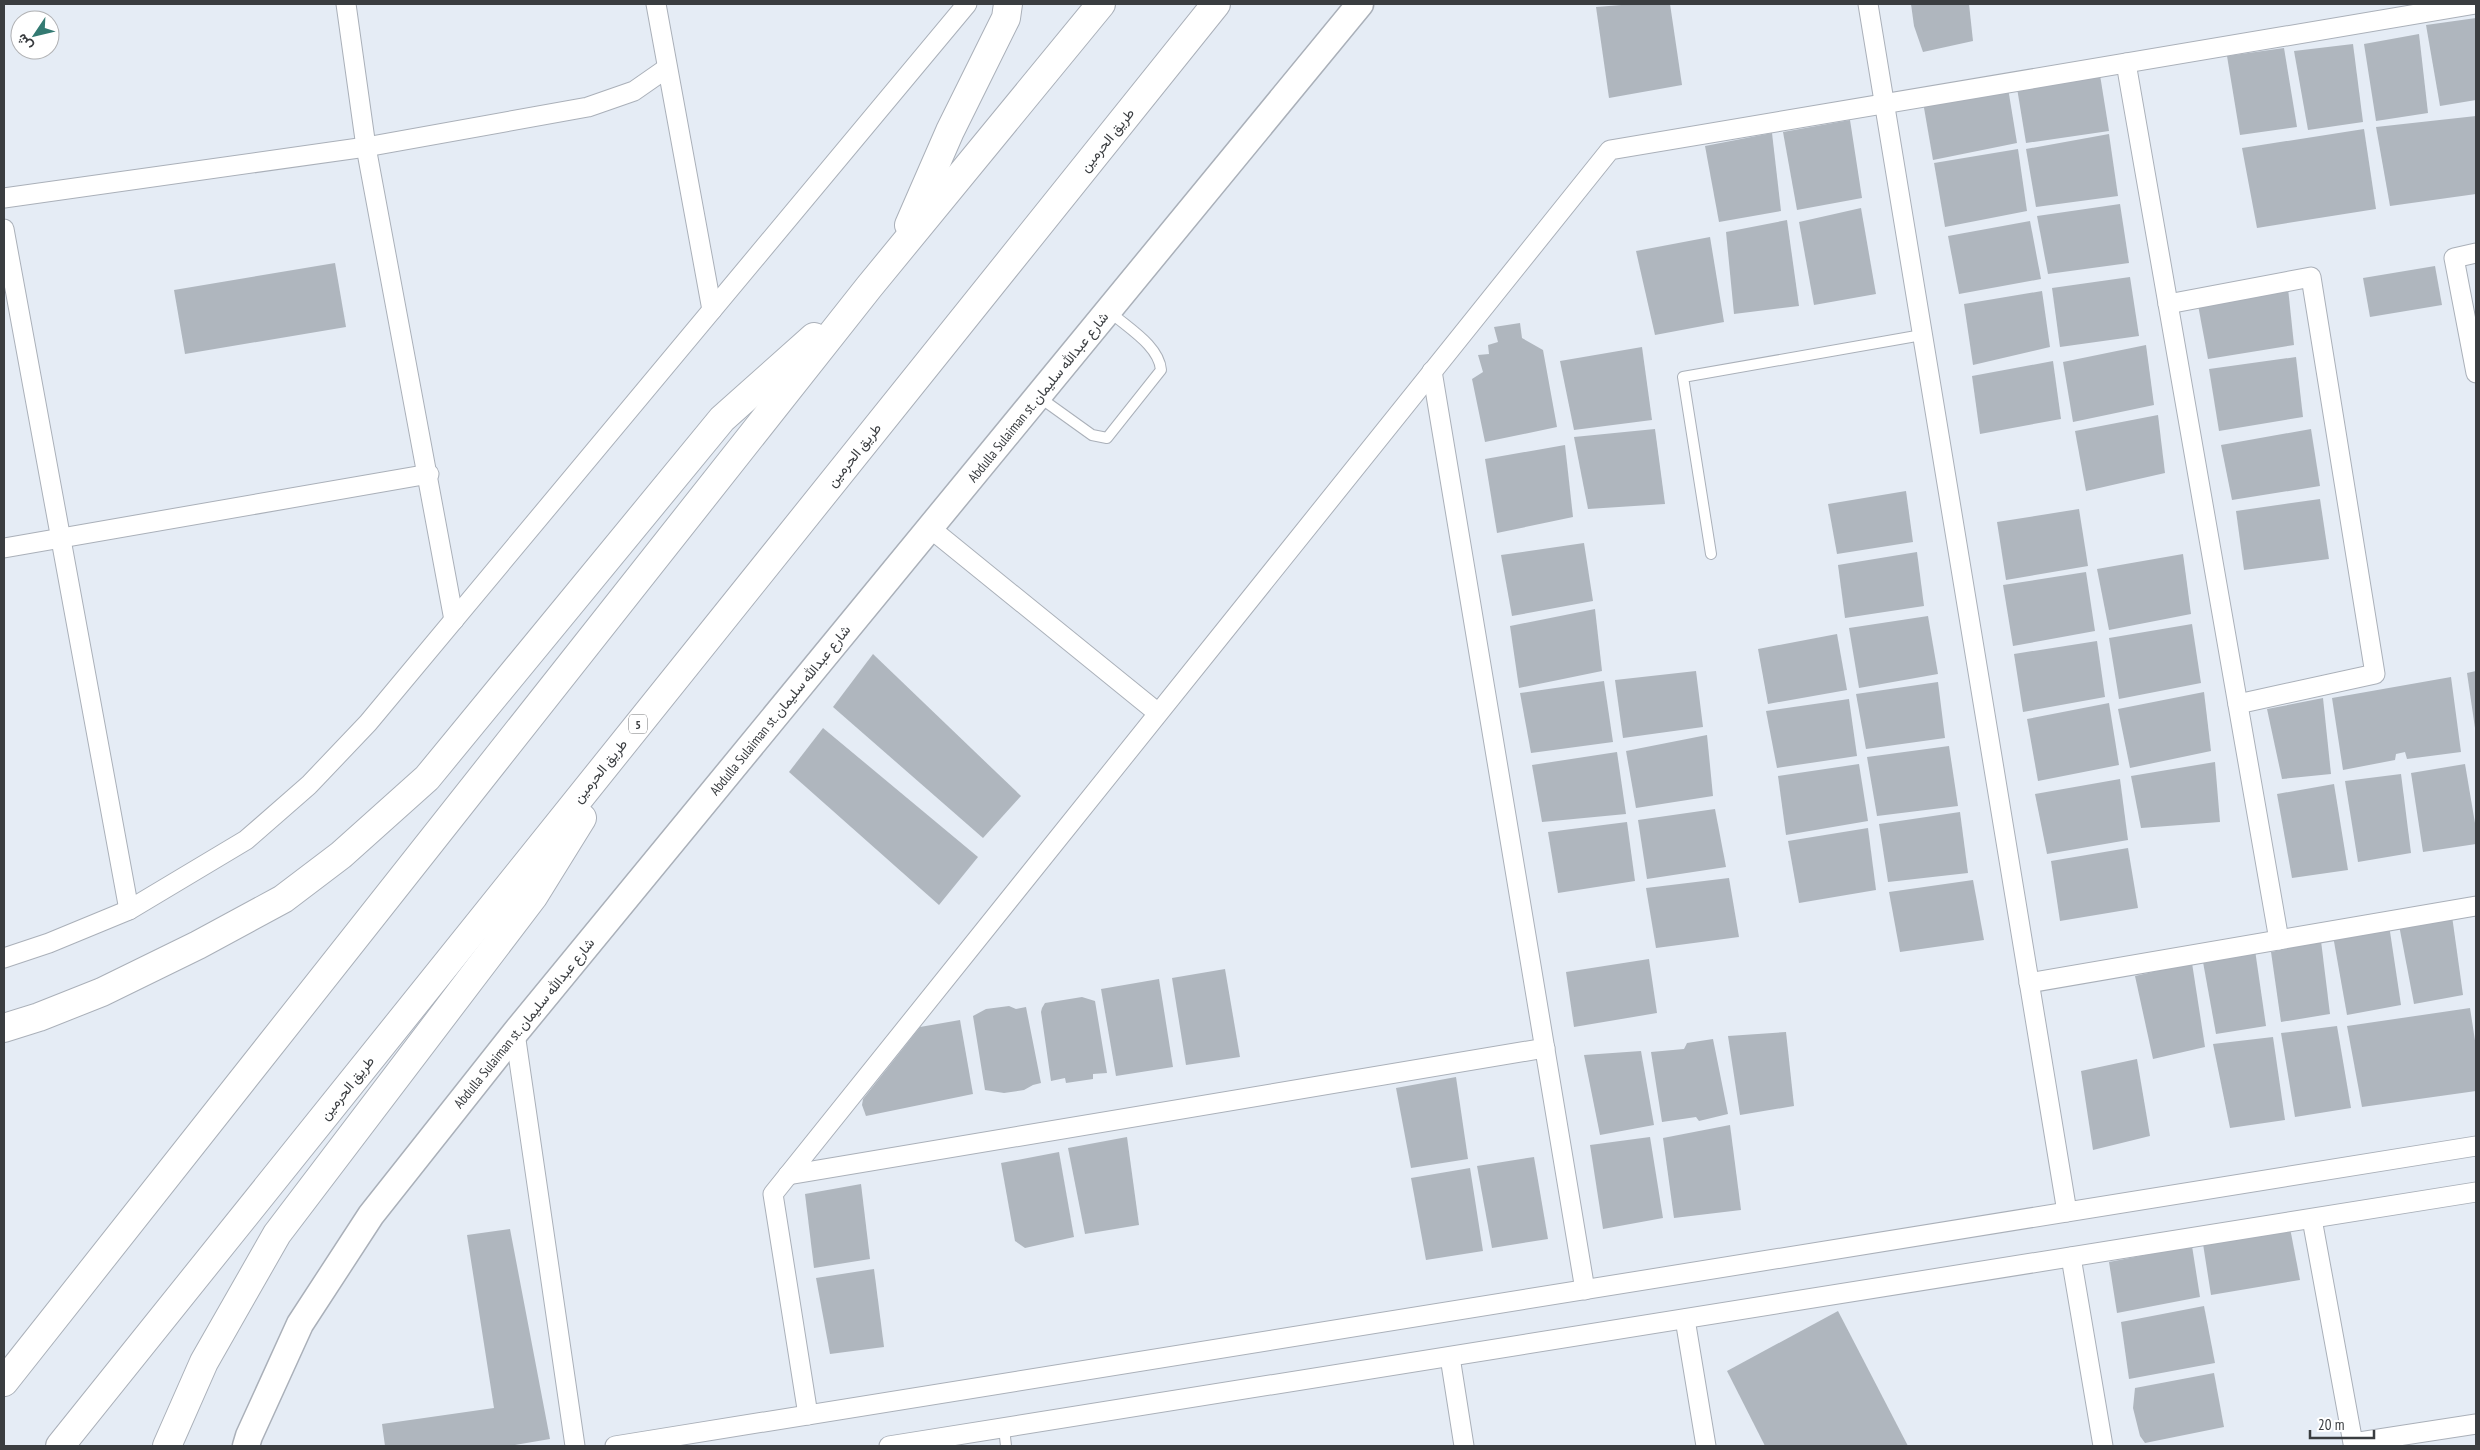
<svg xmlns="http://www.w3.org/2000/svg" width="2480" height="1450" viewBox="0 0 2480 1450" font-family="'PT Sans Narrow',Vazirmatn,sans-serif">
<rect width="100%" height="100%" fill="#e5ecf5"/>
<g fill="#afb6be">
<polygon points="1634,4 1670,4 1682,85 1609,98 1596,7"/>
<polygon points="1911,4 1969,4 1973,41 1923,52 1914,26"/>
<polygon points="2476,18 2476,100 2440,106 2426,25"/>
<polygon points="2419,34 2428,113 2376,121 2364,44"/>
<polygon points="2353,44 2363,122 2308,130 2294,51"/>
<polygon points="2284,48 2297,127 2240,135 2227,56"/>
<polygon points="2100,75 2109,131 2026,143 2017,88"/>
<polygon points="2008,88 2017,143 1933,160 1923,102"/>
<polygon points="2476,116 2476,194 2390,206 2376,127"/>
<polygon points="1850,120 1862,198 1797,210 1783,132"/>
<polygon points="2364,129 2376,209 2257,228 2242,148"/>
<polygon points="1772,133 1781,211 1719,222 1705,146"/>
<polygon points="2109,134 2118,196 2036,207 2026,149"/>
<polygon points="2018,149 2027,211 1945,227 1934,163"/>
<polygon points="2120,204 2129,263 2048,274 2037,216"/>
<polygon points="1861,208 1876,294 1814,305 1799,222"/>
<polygon points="1787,220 1799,306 1734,314 1726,232"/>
<polygon points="2030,221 2041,279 1959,294 1948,236"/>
<polygon points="1710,237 1724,322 1655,335 1636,251"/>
<polygon points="335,263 346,327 185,354 174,290"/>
<polygon points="2435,266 2442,305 2370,317 2363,278"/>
<polygon points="2130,277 2139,336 2060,347 2052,288"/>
<polygon points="2288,288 2294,345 2208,359 2198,305"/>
<polygon points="2042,291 2050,347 1973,365 1964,304"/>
<polygon points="1520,323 1522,338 1543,350 1557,427 1485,442 1472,379 1483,372 1478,355 1489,354 1488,345 1498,342 1494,327"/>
<polygon points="2146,345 2154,405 2073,422 2063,362"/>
<polygon points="1642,347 1652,420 1574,430 1560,361"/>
<polygon points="2296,357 2303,417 2219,431 2209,369"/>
<polygon points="2053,361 2061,419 1980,434 1972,376"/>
<polygon points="2158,415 2165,473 2086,491 2075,431"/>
<polygon points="1655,429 1665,504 1588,509 1574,437"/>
<polygon points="2311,429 2320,486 2232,500 2221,445"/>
<polygon points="1565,445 1573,517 1497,533 1485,459"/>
<polygon points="1906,491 1913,542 1837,554 1828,504"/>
<polygon points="2320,499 2329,559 2244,570 2236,511"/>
<polygon points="2079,509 2088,566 2006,580 1997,522"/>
<polygon points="1584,543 1593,601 1512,616 1501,555"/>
<polygon points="1917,552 1924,606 1845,618 1838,565"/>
<polygon points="2183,554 2191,614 2109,630 2097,569"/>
<polygon points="2086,572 2095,631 2013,646 2003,585"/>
<polygon points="1595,609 1602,671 1519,688 1510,626"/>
<polygon points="1928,616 1938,674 1859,688 1849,628"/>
<polygon points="2192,624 2201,683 2119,699 2109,638"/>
<polygon points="1837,634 1847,690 1768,704 1758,649"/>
<polygon points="2097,641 2105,697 2023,712 2014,654"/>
<polygon points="873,654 1021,796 983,838 833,707"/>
<polygon points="1696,671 1703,727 1623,738 1615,680"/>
<polygon points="2476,671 2476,727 2475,728 2467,673"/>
<polygon points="2451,677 2461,752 2407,759 2405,752 2396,754 2395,760 2343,770 2332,698"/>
<polygon points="1604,681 1613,742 1531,753 1520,693"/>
<polygon points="1938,682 1945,738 1866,749 1856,694"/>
<polygon points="2204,692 2211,751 2130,768 2118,709"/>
<polygon points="2323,698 2331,774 2282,779 2267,709"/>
<polygon points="1849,699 1857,756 1777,768 1766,711"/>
<polygon points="2109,703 2119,765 2038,781 2027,719"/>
<polygon points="823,728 978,857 939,905 789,772"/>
<polygon points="1707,735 1713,796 1636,808 1626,751"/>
<polygon points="1949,746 1958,806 1877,816 1867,757"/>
<polygon points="1617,752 1626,814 1542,822 1532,765"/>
<polygon points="2215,762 2220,822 2141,828 2131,776"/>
<polygon points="1859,764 1868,821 1786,835 1778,776"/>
<polygon points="2465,764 2476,829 2476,844 2423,852 2411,773"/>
<polygon points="2401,774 2411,853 2358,862 2345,781"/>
<polygon points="2120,779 2128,840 2047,854 2035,794"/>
<polygon points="2334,784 2348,870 2292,878 2277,794"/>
<polygon points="1715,809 1726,867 1647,879 1638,820"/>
<polygon points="1960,812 1968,873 1888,882 1879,824"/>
<polygon points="1627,822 1635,881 1558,893 1548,832"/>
<polygon points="1868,828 1876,890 1799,903 1788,841"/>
<polygon points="2128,848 2138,908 2060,921 2051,861"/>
<polygon points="1729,878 1739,937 1656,948 1646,888"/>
<polygon points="1973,880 1984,940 1900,952 1889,892"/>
<polygon points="2452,916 2463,995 2414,1004 2399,925"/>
<polygon points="2389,925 2401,1005 2347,1015 2333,936"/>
<polygon points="2321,941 2330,1014 2281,1022 2271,952"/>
<polygon points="2255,950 2266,1026 2216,1034 2203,962"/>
<polygon points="1649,959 1657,1013 1574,1027 1566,972"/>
<polygon points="2192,963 2205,1047 2153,1059 2135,976"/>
<polygon points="1225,969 1240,1057 1186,1065 1172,978"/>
<polygon points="1159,979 1173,1067 1116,1076 1101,989"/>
<polygon points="1082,997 1095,1001 1107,1073 1093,1074 1093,1079 1066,1083 1065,1078 1051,1081 1041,1012 1042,1008 1045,1003"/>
<polygon points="1009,1006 1016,1009 1026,1007 1041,1083 1033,1085 1024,1090 1004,1093 985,1090 973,1016 986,1009"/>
<polygon points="2470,1008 2476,1047 2476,1091 2362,1107 2347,1026"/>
<polygon points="960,1020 973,1094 866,1116 862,1105 863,1099 920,1027"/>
<polygon points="2337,1026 2351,1108 2295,1117 2281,1033"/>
<polygon points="1786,1032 1794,1106 1740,1115 1728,1036"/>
<polygon points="2273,1037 2285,1120 2230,1128 2213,1044"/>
<polygon points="1713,1039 1728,1114 1699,1121 1696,1117 1662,1122 1651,1052 1684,1049 1687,1043"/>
<polygon points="1641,1051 1654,1125 1600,1135 1584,1055"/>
<polygon points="2137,1059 2150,1136 2093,1150 2081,1071"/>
<polygon points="1456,1077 1468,1159 1411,1168 1396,1088"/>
<polygon points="1730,1125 1741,1210 1674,1218 1663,1138"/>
<polygon points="1127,1137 1139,1225 1085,1234 1068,1148"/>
<polygon points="1650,1137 1663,1218 1603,1229 1590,1145"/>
<polygon points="1059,1152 1074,1237 1025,1248 1015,1241 1001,1163"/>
<polygon points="1534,1157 1548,1239 1492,1248 1477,1166"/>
<polygon points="1470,1168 1483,1251 1426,1260 1411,1178"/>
<polygon points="861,1184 870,1259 814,1268 805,1194"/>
<polygon points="2290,1228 2300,1280 2211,1295 2203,1244"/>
<polygon points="510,1229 550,1439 509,1446 385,1446 382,1424 494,1408 467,1235"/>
<polygon points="2192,1246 2200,1297 2117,1313 2109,1262"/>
<polygon points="874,1269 884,1347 830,1354 816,1278"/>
<polygon points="2204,1306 2215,1363 2129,1379 2121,1322"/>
<polygon points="1838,1311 1908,1446 1765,1446 1727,1371"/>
<polygon points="2214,1373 2224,1427 2145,1443 2140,1436 2133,1408 2135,1388"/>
</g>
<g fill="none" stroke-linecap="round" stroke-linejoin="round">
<defs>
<g id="service">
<path d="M 1039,397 L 1092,435 L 1107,438 L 1161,370 C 1159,345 1126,327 1109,311"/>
<polyline points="1711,554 1683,377 1922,335"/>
<polyline points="1004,1428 1006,1446"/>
</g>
<g id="minor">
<polyline points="346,4 366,147 454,620"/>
<polyline points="656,4 712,310"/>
<polyline points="1868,4 2067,1212"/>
<polyline points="2126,63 2279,940"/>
<polyline points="4,198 366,147 588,107 634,91 667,68"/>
<polyline points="4,229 129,910"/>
<polyline points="2476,253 2454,258 2476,373"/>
<polyline points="2168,304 2311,277 2375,674 2238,704"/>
<polyline points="1432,371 1585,1290"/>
<polyline points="930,528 1158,713"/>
<polyline points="4,548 429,474"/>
<polyline points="4,958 49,943 129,910 246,840 309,785 368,723 967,4"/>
<polyline points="2029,983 2476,906"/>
<polyline points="515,1033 575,1446"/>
<polyline points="788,1175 1545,1048"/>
<polyline points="2312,1219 2353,1443 2476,1424"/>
<polyline points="2071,1257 2103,1446"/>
<polyline points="1685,1319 1706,1446"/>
<polyline points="1450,1357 1464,1446"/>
<polyline points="808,1415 773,1194 1610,150 2476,4"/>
<polyline points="615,1446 2476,1146"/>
<polyline points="889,1446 2476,1192"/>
</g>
<polyline id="secondary" points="246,1446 249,1436 300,1324 371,1215 515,1033 1360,4"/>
<g id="motorway">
<polyline points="909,225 950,131 1006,18 1008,4"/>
<polyline points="4,1028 39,1017 102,992 198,945 283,899 341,855 427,778 722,419 814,337"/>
<polyline points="4,1382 869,287 1101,4"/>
<polyline points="60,1446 1216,4"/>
<polyline points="167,1446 204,1362 277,1234 533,897 582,818"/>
</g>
</defs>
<use href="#service" stroke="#aab0b9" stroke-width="12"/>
<use href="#minor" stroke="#aab0b9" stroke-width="21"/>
<use href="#secondary" stroke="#aab0b9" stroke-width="29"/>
<use href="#motorway" stroke="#aab0b9" stroke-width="30"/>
<use href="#service" stroke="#fff" stroke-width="10"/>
<use href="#minor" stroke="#fff" stroke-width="19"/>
<use href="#secondary" stroke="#fff" stroke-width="26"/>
<use href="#motorway" stroke="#fff" stroke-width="28"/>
</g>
<g text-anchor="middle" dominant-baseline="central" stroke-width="4" stroke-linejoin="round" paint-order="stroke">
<rect fill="#fff" stroke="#757779" stroke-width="1" x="629" y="714.5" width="18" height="19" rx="4"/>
<g font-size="12" font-weight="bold" fill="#3a3d40">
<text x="638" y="724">5</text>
</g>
<g font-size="14" fill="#3a3d40" stroke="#fff">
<text transform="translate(1107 140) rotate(-51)">طريق الحرمين</text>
<text transform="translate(1038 397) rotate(-51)">Abdulla Sulaiman st. شارع عبدالله سليمان</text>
<text transform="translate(854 455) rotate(-51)">طريق الحرمين</text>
<text transform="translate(780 710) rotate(-51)">Abdulla Sulaiman st. شارع عبدالله سليمان</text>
<text transform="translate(600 771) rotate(-51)">طريق الحرمين</text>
<text transform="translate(524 1023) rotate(-51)">Abdulla Sulaiman st. شارع عبدالله سليمان</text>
<text transform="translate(347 1088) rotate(-51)">طريق الحرمين</text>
</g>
</g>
<rect width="2480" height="1450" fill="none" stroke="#3a3d40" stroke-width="10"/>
<g transform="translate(35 35) rotate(235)"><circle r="24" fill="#ffffff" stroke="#b0b1b3"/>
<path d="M0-4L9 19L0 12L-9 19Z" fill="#337a72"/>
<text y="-8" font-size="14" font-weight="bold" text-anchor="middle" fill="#3a3d40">ش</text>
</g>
<path d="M2310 1430v8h64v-8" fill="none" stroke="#3a3d40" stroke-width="2.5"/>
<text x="2318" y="1430" font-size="15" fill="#3a3d40" stroke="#ffffff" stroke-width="4" paint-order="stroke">20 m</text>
</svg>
